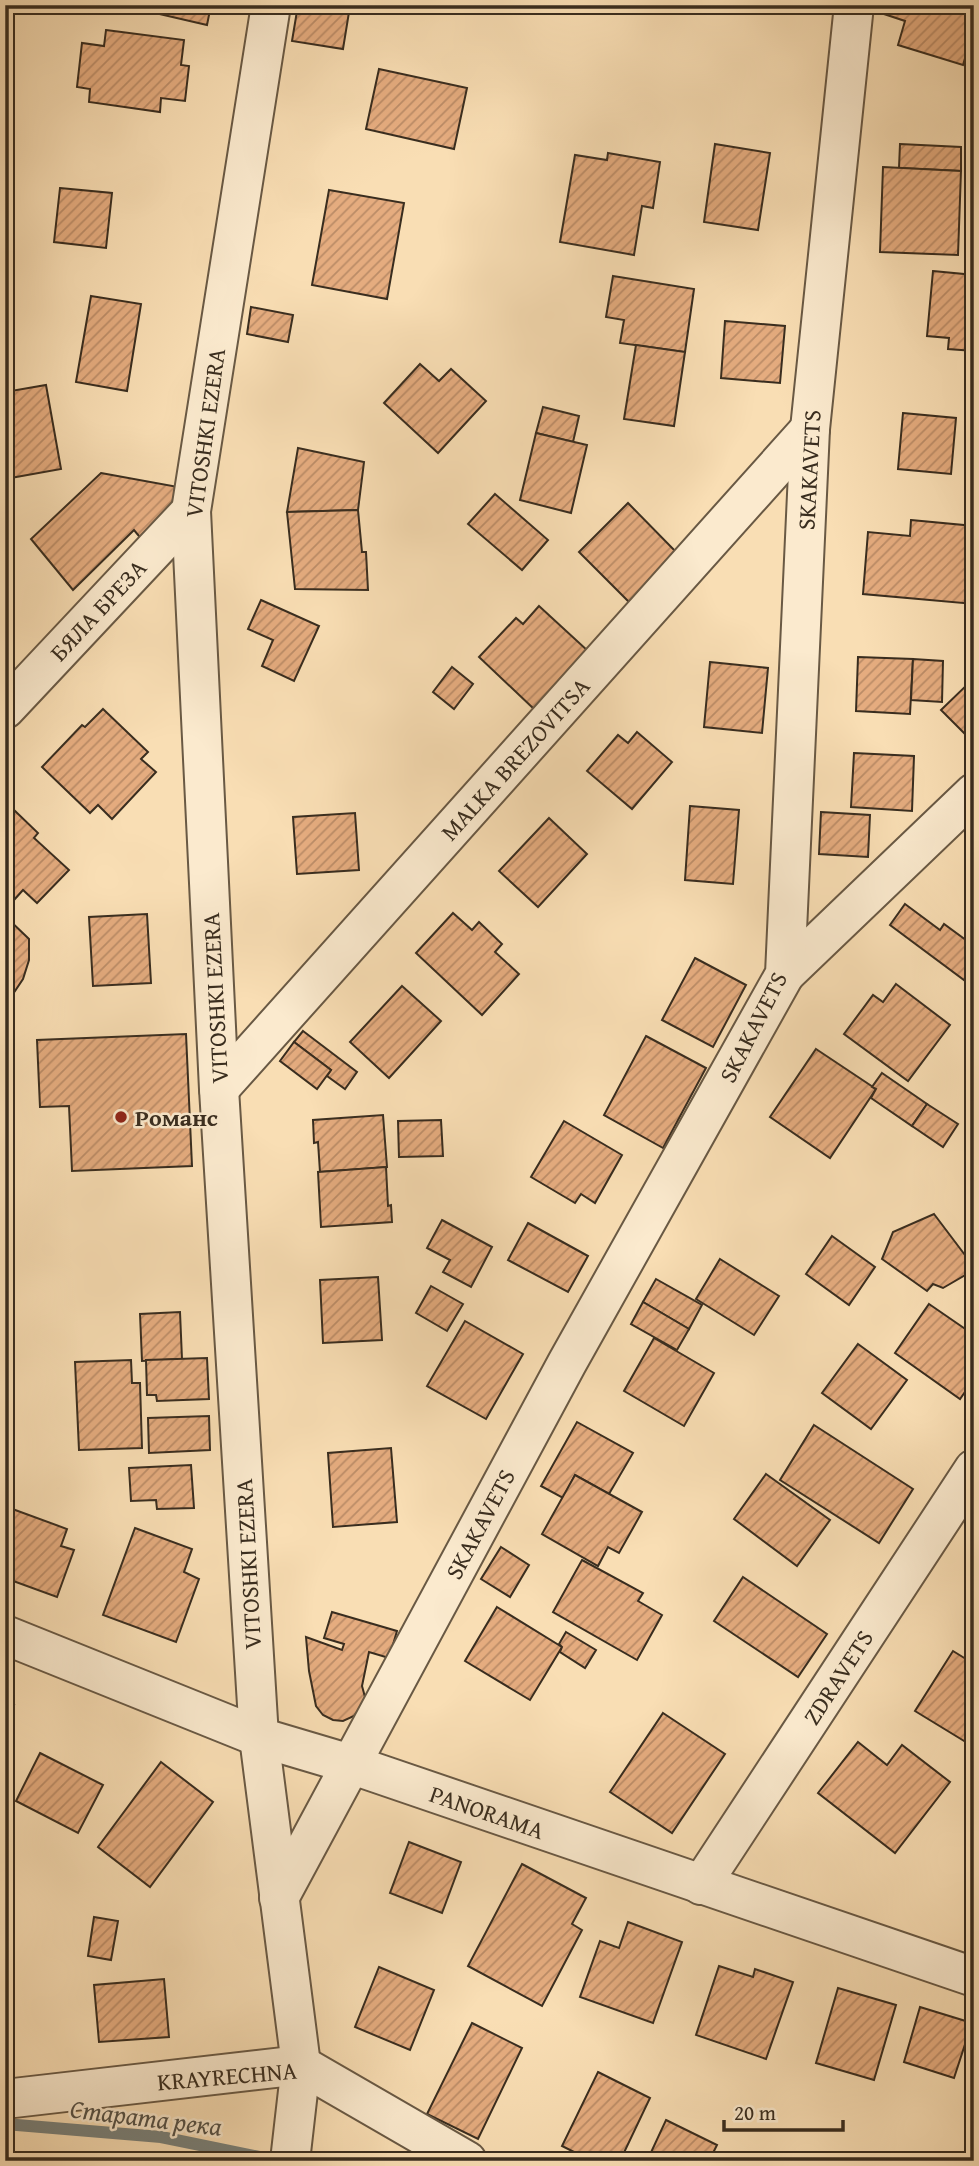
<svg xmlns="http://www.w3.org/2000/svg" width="979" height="2166" viewBox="0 0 979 2166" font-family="'Gentium Book Plus',serif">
<defs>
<pattern id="building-hatch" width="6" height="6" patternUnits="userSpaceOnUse" patternTransform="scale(1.75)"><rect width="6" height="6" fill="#e5ac7f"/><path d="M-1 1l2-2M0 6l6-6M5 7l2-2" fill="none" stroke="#bb8c67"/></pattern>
</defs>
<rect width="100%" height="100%" fill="#f9deb4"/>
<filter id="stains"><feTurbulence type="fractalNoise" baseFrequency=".00286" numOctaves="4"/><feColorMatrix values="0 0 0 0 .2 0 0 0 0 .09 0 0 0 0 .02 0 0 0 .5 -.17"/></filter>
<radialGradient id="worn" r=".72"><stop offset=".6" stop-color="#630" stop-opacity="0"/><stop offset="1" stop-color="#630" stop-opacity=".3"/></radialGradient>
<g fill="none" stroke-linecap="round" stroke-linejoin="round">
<polyline stroke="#79817b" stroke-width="12" points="5,2124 161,2137 279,2161"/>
</g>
<g fill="url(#building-hatch)" stroke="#392d1f" stroke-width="2">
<polygon points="129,5 211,5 207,25 129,7"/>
<polygon points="298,5 350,6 343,49 292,41"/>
<polygon points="880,5 974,5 974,28 963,65 898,45 905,21 878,12"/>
<polygon points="106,30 184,40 181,65 189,66 185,101 161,98 160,112 89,102 90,89 77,87 82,43 104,46"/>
<polygon points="379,69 467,88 454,149 366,129"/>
<polygon points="715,144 770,153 758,230 704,222"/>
<polygon points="900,144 961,147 961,171 899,168"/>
<polygon points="608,153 660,162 653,208 642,206 634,255 560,242 575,155 607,160"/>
<polygon points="883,167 961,171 958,255 880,252"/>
<polygon points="60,188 112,193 106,248 54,242"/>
<polygon points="329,190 404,203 387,299 312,285"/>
<polygon points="933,271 974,275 974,351 948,349 949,338 927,336"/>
<polygon points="613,276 694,289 685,352 620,343 624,320 606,317"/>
<polygon points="91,296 141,304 127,391 76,382"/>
<polygon points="251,307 293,315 288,342 247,334"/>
<polygon points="725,321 785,326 780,383 721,378"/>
<polygon points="636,345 685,352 674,426 624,419"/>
<polygon points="420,364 439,381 451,369 486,401 438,453 384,403"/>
<polygon points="46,385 61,469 5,479 5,392"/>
<polygon points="543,407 579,416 573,442 536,433"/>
<polygon points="903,413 956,418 951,474 898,469"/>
<polygon points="536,433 587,445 571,513 520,500"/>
<polygon points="298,448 364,462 358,510 287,512"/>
<polygon points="101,473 178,487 173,524 148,547 134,530 73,590 31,539"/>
<polygon points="495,494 548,540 522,570 468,524"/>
<polygon points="628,503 681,557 632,605 579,552"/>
<polygon points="358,510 362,552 366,552 368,590 295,589 287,512"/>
<polygon points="911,520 974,526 974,604 863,594 868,532 910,536"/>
<polygon points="261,600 319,626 294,681 262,666 273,640 248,629"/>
<polygon points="539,606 588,651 534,709 479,657 516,618 523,624"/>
<polygon points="858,657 913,659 910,714 856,711"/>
<polygon points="913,659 943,661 942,702 911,700"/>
<polygon points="710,662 768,668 762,733 704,727"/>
<polygon points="452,667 473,684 454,709 433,692"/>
<polygon points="974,678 974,743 941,710"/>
<polygon points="103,709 148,752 141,759 156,772 112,819 98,805 90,813 42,767 82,725 85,727"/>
<polygon points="637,732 672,762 632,809 587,771 618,735 628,743"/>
<polygon points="854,753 914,756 912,811 851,807"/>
<polygon points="690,806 739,810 733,884 685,880"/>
<polygon points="13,809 38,833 34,838 69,870 37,903 23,890 14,900 5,892 5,817"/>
<polygon points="821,812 870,815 868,857 819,854"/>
<polygon points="355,813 359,870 297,874 293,817"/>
<polygon points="549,818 587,854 538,907 499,871"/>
<polygon points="905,904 940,930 944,924 974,946 974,967 964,980 890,925"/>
<polygon points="453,913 472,930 479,922 502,944 495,952 519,974 482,1015 416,953"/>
<polygon points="147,914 151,983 93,986 89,917"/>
<polygon points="5,916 29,939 29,960 23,979 11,997 5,1001"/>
<polygon points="695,958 746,985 713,1047 662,1020"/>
<polygon points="896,984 950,1025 908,1081 844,1034 873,995 883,1002"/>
<polygon points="402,986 441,1021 389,1078 350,1042"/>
<polygon points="303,1031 357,1072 345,1089 327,1076 331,1070 294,1042"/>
<polygon points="186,1034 192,1166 72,1171 69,1106 40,1107 37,1040"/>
<polygon points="646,1036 706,1068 663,1148 604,1115"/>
<polygon points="294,1042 331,1070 317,1089 280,1061"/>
<polygon points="816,1049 876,1089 830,1158 770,1117"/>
<polygon points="882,1073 927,1104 912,1126 871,1098 876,1089 872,1087"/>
<polygon points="927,1104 958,1124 943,1147 912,1126"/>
<polygon points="383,1115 387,1167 320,1172 318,1142 314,1143 313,1120"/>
<polygon points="441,1120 443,1156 399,1157 398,1121"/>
<polygon points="564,1121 622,1155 595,1203 581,1194 575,1203 531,1177"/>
<polygon points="386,1167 388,1206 391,1205 392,1222 321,1227 318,1172"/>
<polygon points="934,1214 974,1267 974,1270 943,1288 933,1284 927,1291 882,1259 893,1232"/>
<polygon points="442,1220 492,1247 471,1287 443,1272 450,1260 427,1248"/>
<polygon points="528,1223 588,1256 568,1292 508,1260"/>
<polygon points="832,1236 875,1267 849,1305 806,1274"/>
<polygon points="720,1259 779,1296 754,1335 696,1299"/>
<polygon points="378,1277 382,1340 323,1343 320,1280"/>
<polygon points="656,1279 702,1305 689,1329 643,1302"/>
<polygon points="431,1286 463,1304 447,1331 416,1313"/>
<polygon points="643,1302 689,1329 677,1350 631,1324"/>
<polygon points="929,1304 974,1335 974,1379 960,1399 895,1353"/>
<polygon points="180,1312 182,1359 142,1361 140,1314"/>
<polygon points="465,1321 523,1354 486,1419 427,1386"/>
<polygon points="654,1338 714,1373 684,1426 624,1391"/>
<polygon points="858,1344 907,1380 871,1429 822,1393"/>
<polygon points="207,1358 209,1399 157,1401 156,1395 147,1395 146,1360"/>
<polygon points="131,1360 132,1383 140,1383 142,1448 79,1450 75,1362"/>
<polygon points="209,1416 210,1450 149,1453 148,1418"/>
<polygon points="577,1422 633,1453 609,1494 575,1475 563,1498 541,1486"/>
<polygon points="814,1425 913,1489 879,1543 780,1480"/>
<polygon points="391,1448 397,1522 333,1527 328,1453"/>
<polygon points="191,1465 194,1508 157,1509 156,1500 131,1501 129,1468"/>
<polygon points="766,1474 830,1520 797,1566 734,1519"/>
<polygon points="575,1475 642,1512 619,1553 608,1547 598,1566 542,1534"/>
<polygon points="7,1507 67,1529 61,1546 74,1550 57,1597 5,1578"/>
<polygon points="135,1528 192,1549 184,1572 199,1579 176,1642 103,1615"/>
<polygon points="501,1547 529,1565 510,1597 481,1579"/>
<polygon points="582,1560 643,1593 638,1601 662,1615 637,1660 553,1612"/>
<polygon points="743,1577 827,1634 798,1677 714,1621"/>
<polygon points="497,1607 562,1647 530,1700 465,1661"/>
<polygon points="332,1612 397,1631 389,1658 369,1652 362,1686 365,1697 361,1708 354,1716 343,1721 333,1720 323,1715 316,1706 309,1671 306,1637 342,1650 344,1644 324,1638"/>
<polygon points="566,1632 596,1650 585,1668 560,1652 562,1647 559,1644"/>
<polygon points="953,1651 974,1664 974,1747 915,1711"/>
<polygon points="5,1701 14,1705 5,1723"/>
<polygon points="663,1713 725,1754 672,1833 610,1792"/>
<polygon points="858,1742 887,1765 902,1745 950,1782 895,1853 818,1793"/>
<polygon points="40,1753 103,1785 78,1833 16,1801"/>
<polygon points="161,1762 213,1802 150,1887 98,1847"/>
<polygon points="409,1842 461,1862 442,1913 390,1893"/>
<polygon points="522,1864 586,1898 572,1924 582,1930 542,2006 468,1966"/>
<polygon points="94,1917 118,1921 111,1960 88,1956"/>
<polygon points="628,1922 682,1942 653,2023 580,1997 600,1941 619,1948"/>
<polygon points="719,1966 753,1977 755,1969 793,1982 766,2059 696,2035"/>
<polygon points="379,1967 434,1990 410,2050 355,2027"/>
<polygon points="164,1979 169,2037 99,2042 94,1985"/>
<polygon points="838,1988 896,2005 874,2080 816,2063"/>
<polygon points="920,2007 972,2023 954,2078 904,2062"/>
<polygon points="472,2023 522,2048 478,2139 427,2114"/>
<polygon points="598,2072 650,2098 620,2161 592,2161 562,2146"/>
<polygon points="666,2120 717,2145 709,2161 647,2161"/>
</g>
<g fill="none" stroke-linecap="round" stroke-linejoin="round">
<defs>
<g id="street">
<polyline points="271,5 191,511 219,1089 259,1737 301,2065 290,2161"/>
<polyline points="5,709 191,511"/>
<polyline points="785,974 974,793"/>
<polyline points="219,1089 810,429"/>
<polyline points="5,1635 259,1737 350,1764 974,1977"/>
<polyline points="701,1885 974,1469"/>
<polyline points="279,1898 567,1363 785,974 810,429 854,5"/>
<polyline points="5,2099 301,2065 467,2161"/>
</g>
</defs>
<use href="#street" stroke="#695944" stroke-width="42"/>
<use href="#street" stroke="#fbeace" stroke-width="38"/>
</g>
<circle fill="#8f2418" stroke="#fbeace" stroke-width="2.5" cx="121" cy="1117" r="7"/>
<g text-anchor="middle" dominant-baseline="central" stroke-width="5" stroke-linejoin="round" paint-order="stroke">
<g font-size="24" fill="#392d1f" stroke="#fbeace">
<text transform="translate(205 433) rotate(-82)">VITOSHKI EZERA</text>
<text transform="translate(809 470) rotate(-87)">SKAKAVETS</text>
<text transform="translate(98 610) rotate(-47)">БЯЛА БРЕЗА</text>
<text transform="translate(515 759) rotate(-48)">MALKA BREZOVITSA</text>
<text transform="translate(215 998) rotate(-93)">VITOSHKI EZERA</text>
<text transform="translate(753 1027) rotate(-63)">SKAKAVETS</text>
<text transform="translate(480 1524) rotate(-62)">SKAKAVETS</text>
<text transform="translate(248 1564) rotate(-93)">VITOSHKI EZERA</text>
<text transform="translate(838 1677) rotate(-57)">ZDRAVETS</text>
<text transform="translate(487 1812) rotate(19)">PANORAMA</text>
<text transform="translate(227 2076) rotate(-5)">KRAYRECHNA</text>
</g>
<g font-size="24" font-weight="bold" fill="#392d1f" stroke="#fbeace" text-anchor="start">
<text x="135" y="1117">Романс</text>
</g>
<g font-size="26" font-style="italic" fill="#545046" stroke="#fbeace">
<text transform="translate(146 2117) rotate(7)">Старата река</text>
</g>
</g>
<rect width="979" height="2166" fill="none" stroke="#f9deb4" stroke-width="28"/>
<rect x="7" y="7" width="965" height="2152" fill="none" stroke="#392d1f" stroke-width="3.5"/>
<rect x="14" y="14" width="951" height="2138" fill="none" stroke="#392d1f" stroke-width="2"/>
<path d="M724 2120v10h119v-10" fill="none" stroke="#392d1f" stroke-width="3.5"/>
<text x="734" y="2120" font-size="21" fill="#392d1f" stroke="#fbeace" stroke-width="5" paint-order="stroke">20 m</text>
<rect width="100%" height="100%" filter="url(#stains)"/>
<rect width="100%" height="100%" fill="url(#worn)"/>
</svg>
